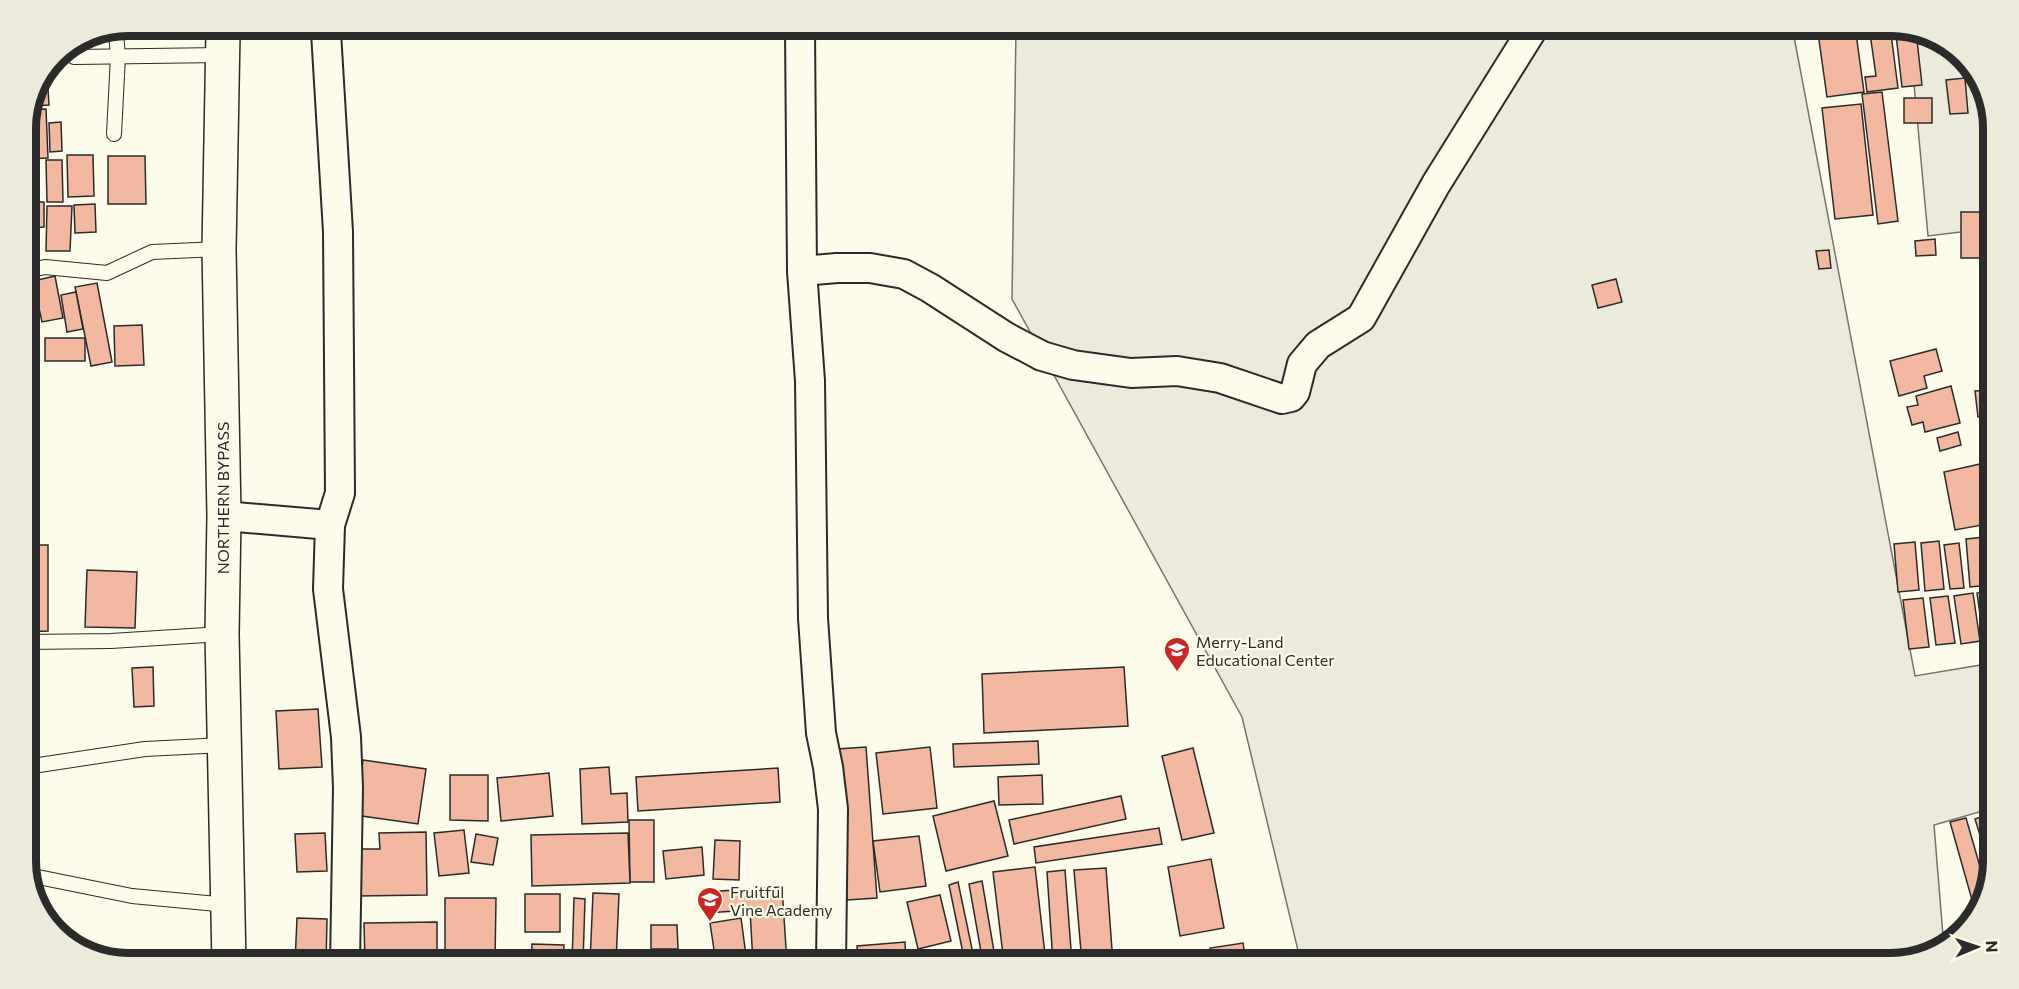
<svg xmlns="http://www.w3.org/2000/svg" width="2019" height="989" viewBox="0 0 2019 989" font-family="Commissioner,sans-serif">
<rect width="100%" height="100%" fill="#fdfbea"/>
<g fill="#ecebdb" stroke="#74746e" stroke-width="1.5">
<polygon points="1792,26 1915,676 1993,663 1993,808 1934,825 1944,948 1892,963 1301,963 1242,717 1012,299 1016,29"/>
<polygon points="1909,30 1936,36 1976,71 1993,121 1993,228 1928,236"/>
</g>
<g fill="#f2b8a0" stroke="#2b2b2b" stroke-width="1.5">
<polygon points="1817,26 1855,26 1864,92 1827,97"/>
<polygon points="1869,26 1890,26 1898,88 1867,92 1865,77 1876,76"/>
<polygon points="1895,26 1916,31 1922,85 1902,87"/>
<polygon points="1921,32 1936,36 1938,38 1921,38"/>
<polygon points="47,73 49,105 33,106"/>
<polygon points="1965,78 1968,113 1950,114 1946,80"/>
<polygon points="1882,92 1898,221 1878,224 1862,94"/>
<rect x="1904" y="98" width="28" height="25"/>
<polygon points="1861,104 1873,215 1835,219 1822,108"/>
<polygon points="46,109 48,158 26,159 26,121 31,110"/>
<polygon points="61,122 62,151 50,152 49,123"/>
<polygon points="67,155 93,155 94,196 68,197"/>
<polygon points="108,156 145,156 146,204 108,204"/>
<polygon points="46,160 62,160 63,202 47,202"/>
<polygon points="26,202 44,202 44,227 26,228"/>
<polygon points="95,204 96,232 75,233 74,205"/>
<polygon points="47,206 72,206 70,251 46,251"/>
<rect x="1961" y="212" width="22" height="46"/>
<polygon points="1935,239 1936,255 1916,256 1915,241"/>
<polygon points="1829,250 1831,268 1819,269 1816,251"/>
<polygon points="55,276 63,318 42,322 33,281"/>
<polygon points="1616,279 1622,302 1598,308 1592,285"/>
<polygon points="97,283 112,362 91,366 75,287"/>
<polygon points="76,292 83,329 67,332 61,295"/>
<polygon points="26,296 31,318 26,319"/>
<polygon points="142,325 144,365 115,366 114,326"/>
<rect x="45" y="338" width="40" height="23"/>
<polygon points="1936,349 1942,371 1924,376 1927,388 1899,396 1890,361"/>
<polygon points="1951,386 1960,423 1925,432 1923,422 1912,425 1907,407 1918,405 1916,396"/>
<polygon points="1993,390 1993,415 1978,417 1975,391"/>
<polygon points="1958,432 1961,445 1940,451 1937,438"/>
<polygon points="1989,462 1993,486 1986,487 1993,523 1955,530 1944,472"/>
<polygon points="1985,537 1990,585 1970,587 1966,539"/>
<polygon points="1939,541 1944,589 1925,591 1921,543"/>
<polygon points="1915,542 1919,590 1898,592 1894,544"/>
<polygon points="1959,543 1964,588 1950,589 1944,545"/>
<polygon points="26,545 48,545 48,631 26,632"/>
<polygon points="87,570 137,572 135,628 85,627"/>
<polygon points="1993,590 1993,641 1984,643 1977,593"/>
<polygon points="1973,593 1980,641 1961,644 1954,596"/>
<polygon points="1948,596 1955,643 1936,645 1930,598"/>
<polygon points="1923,598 1929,647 1909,649 1903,600"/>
<polygon points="153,667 154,706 134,707 132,668"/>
<polygon points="1124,667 1128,726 984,733 982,674"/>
<polygon points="318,709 322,767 279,769 276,711"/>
<polygon points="1038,741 1039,764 954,767 953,744"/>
<polygon points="866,747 877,898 847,900 837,749"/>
<polygon points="930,747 937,808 883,814 876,753"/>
<polygon points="1193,748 1214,833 1182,840 1162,756"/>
<polygon points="363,760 426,769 418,824 355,815"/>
<polygon points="609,767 611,794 627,793 628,822 582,824 580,769"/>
<polygon points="778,768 780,802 638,811 636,777"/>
<polygon points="549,773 553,816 501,821 497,778"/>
<polygon points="450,775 488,775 488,821 450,820"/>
<polygon points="1042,775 1043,804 999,805 998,777"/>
<polygon points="1121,796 1126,819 1014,844 1009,820"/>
<polygon points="994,801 1008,856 946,871 933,816"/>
<polygon points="1993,813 1994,861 1991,871 1975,819"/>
<polygon points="1966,818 1987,891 1983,906 1976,914 1950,822"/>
<polygon points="629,820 654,820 654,882 630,882"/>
<polygon points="1159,828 1162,844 1036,863 1034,847"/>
<polygon points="464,830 469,873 439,876 434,833"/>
<polygon points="426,832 427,895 358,896 357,849 380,849 379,833"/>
<polygon points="325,833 327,871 297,872 295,834"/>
<polygon points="628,833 630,883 532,886 531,835"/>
<polygon points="476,834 498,838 493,865 471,862"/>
<polygon points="919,836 926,886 880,892 873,841"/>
<polygon points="715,840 740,841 739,880 713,879"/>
<polygon points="702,847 704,875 666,879 663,851"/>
<polygon points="1211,859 1224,928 1180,936 1168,867"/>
<polygon points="1035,867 1046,963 1004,963 993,872"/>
<polygon points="1106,868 1113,963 1082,963 1074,870"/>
<polygon points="1065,870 1072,963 1053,963 1047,872"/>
<polygon points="982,881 996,963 983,963 969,884"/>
<polygon points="958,882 975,963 965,963 949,885"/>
<polygon points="782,887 787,963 753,963 750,910 706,913 704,892"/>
<polygon points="593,893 619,894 616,963 590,963"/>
<rect x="525" y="894" width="35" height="38"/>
<polygon points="940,895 951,941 918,949 907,902"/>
<polygon points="445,898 496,898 495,963 445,963"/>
<polygon points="574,898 585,899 583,963 572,963"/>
<polygon points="297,918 327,919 326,963 295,963"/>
<polygon points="741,918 747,963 716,963 710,923"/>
<polygon points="437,922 437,963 365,963 364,923"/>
<polygon points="651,925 677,925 678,949 651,949"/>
<polygon points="905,942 906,963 858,963 857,946"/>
<polygon points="1243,943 1246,963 1213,963 1210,948"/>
<polygon points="532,944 564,945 563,963 531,963"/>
<polygon points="956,951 957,963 914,963 913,956"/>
<polygon points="624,958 642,959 642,963 624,963"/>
</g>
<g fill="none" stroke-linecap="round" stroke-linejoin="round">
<defs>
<g id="service">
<polyline points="74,57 222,55"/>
<polyline points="114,134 118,56 116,33"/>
<polyline points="26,273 28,271 45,267 107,273 152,252 219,249"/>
<polyline points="26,642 111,641 222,634"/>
<polyline points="26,767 145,749 224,745"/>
<polyline points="28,875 132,896 228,905"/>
</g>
<g id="minor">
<polyline points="800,30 802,271 810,381 813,618 821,733 828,767 833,809 831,963"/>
<polyline points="326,32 338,232 340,493 330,525 328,589 346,737 348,788 345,963"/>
<polyline points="802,271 837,268 870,268 904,274 930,288 1006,337 1042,356 1073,365 1131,373 1177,371 1220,378 1282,399 1291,397 1295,392 1302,364 1318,345 1361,318 1436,184 1534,27"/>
<polyline points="224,516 330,525"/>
</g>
<polyline id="primary" points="223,33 219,249 224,516 222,634 229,963"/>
</defs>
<use href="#service" stroke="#2b2b2b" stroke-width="16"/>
<use href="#minor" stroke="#2b2b2b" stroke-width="32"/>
<use href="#primary" stroke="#2b2b2b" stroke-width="36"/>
<use href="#service" stroke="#fdfbea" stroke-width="14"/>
<use href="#minor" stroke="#fdfbea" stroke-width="28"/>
<use href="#primary" stroke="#fdfbea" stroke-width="33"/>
</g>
<defs>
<symbol id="school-pin" viewBox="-11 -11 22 30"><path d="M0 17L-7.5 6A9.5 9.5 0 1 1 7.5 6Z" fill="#c62828" stroke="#fdfbea"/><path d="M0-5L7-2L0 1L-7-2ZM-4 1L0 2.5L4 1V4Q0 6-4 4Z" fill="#fff"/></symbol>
</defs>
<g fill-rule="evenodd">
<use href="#school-pin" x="1162" y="635" width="30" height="40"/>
<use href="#school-pin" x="695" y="885" width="30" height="40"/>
</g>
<g text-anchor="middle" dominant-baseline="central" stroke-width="4.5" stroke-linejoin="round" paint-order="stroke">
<g font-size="16" fill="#2b2b2b" stroke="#fdfbea">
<text transform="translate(222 498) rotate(-90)">NORTHERN BYPASS</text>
</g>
<g font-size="16" fill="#2b2b2b" stroke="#fdfbea" text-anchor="start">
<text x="1196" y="641">Merry-Land<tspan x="1196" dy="18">Educational Center</tspan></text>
<text x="730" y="891">Fruitful<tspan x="730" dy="18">Vine Academy</tspan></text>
</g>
</g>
<path d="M0 0H2019V989H0ZM128 36H1891A92 92 0 0 1 1983 128V861A92 92 0 0 1 1891 953H128A92 92 0 0 1 36 861V128A92 92 0 0 1 128 36Z" fill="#eceadb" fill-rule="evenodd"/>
<path fill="none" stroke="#2b2b2b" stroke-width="8" d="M128 36H1891A92 92 0 0 1 1983 128V861A92 92 0 0 1 1891 953H128A92 92 0 0 1 36 861V128A92 92 0 0 1 128 36Z"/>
<g transform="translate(1977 947) rotate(88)" stroke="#fdfbea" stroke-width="4.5" paint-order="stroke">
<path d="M0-4.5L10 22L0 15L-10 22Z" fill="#2b2b2b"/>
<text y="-9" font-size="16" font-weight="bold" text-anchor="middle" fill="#2b2b2b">N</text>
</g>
</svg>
